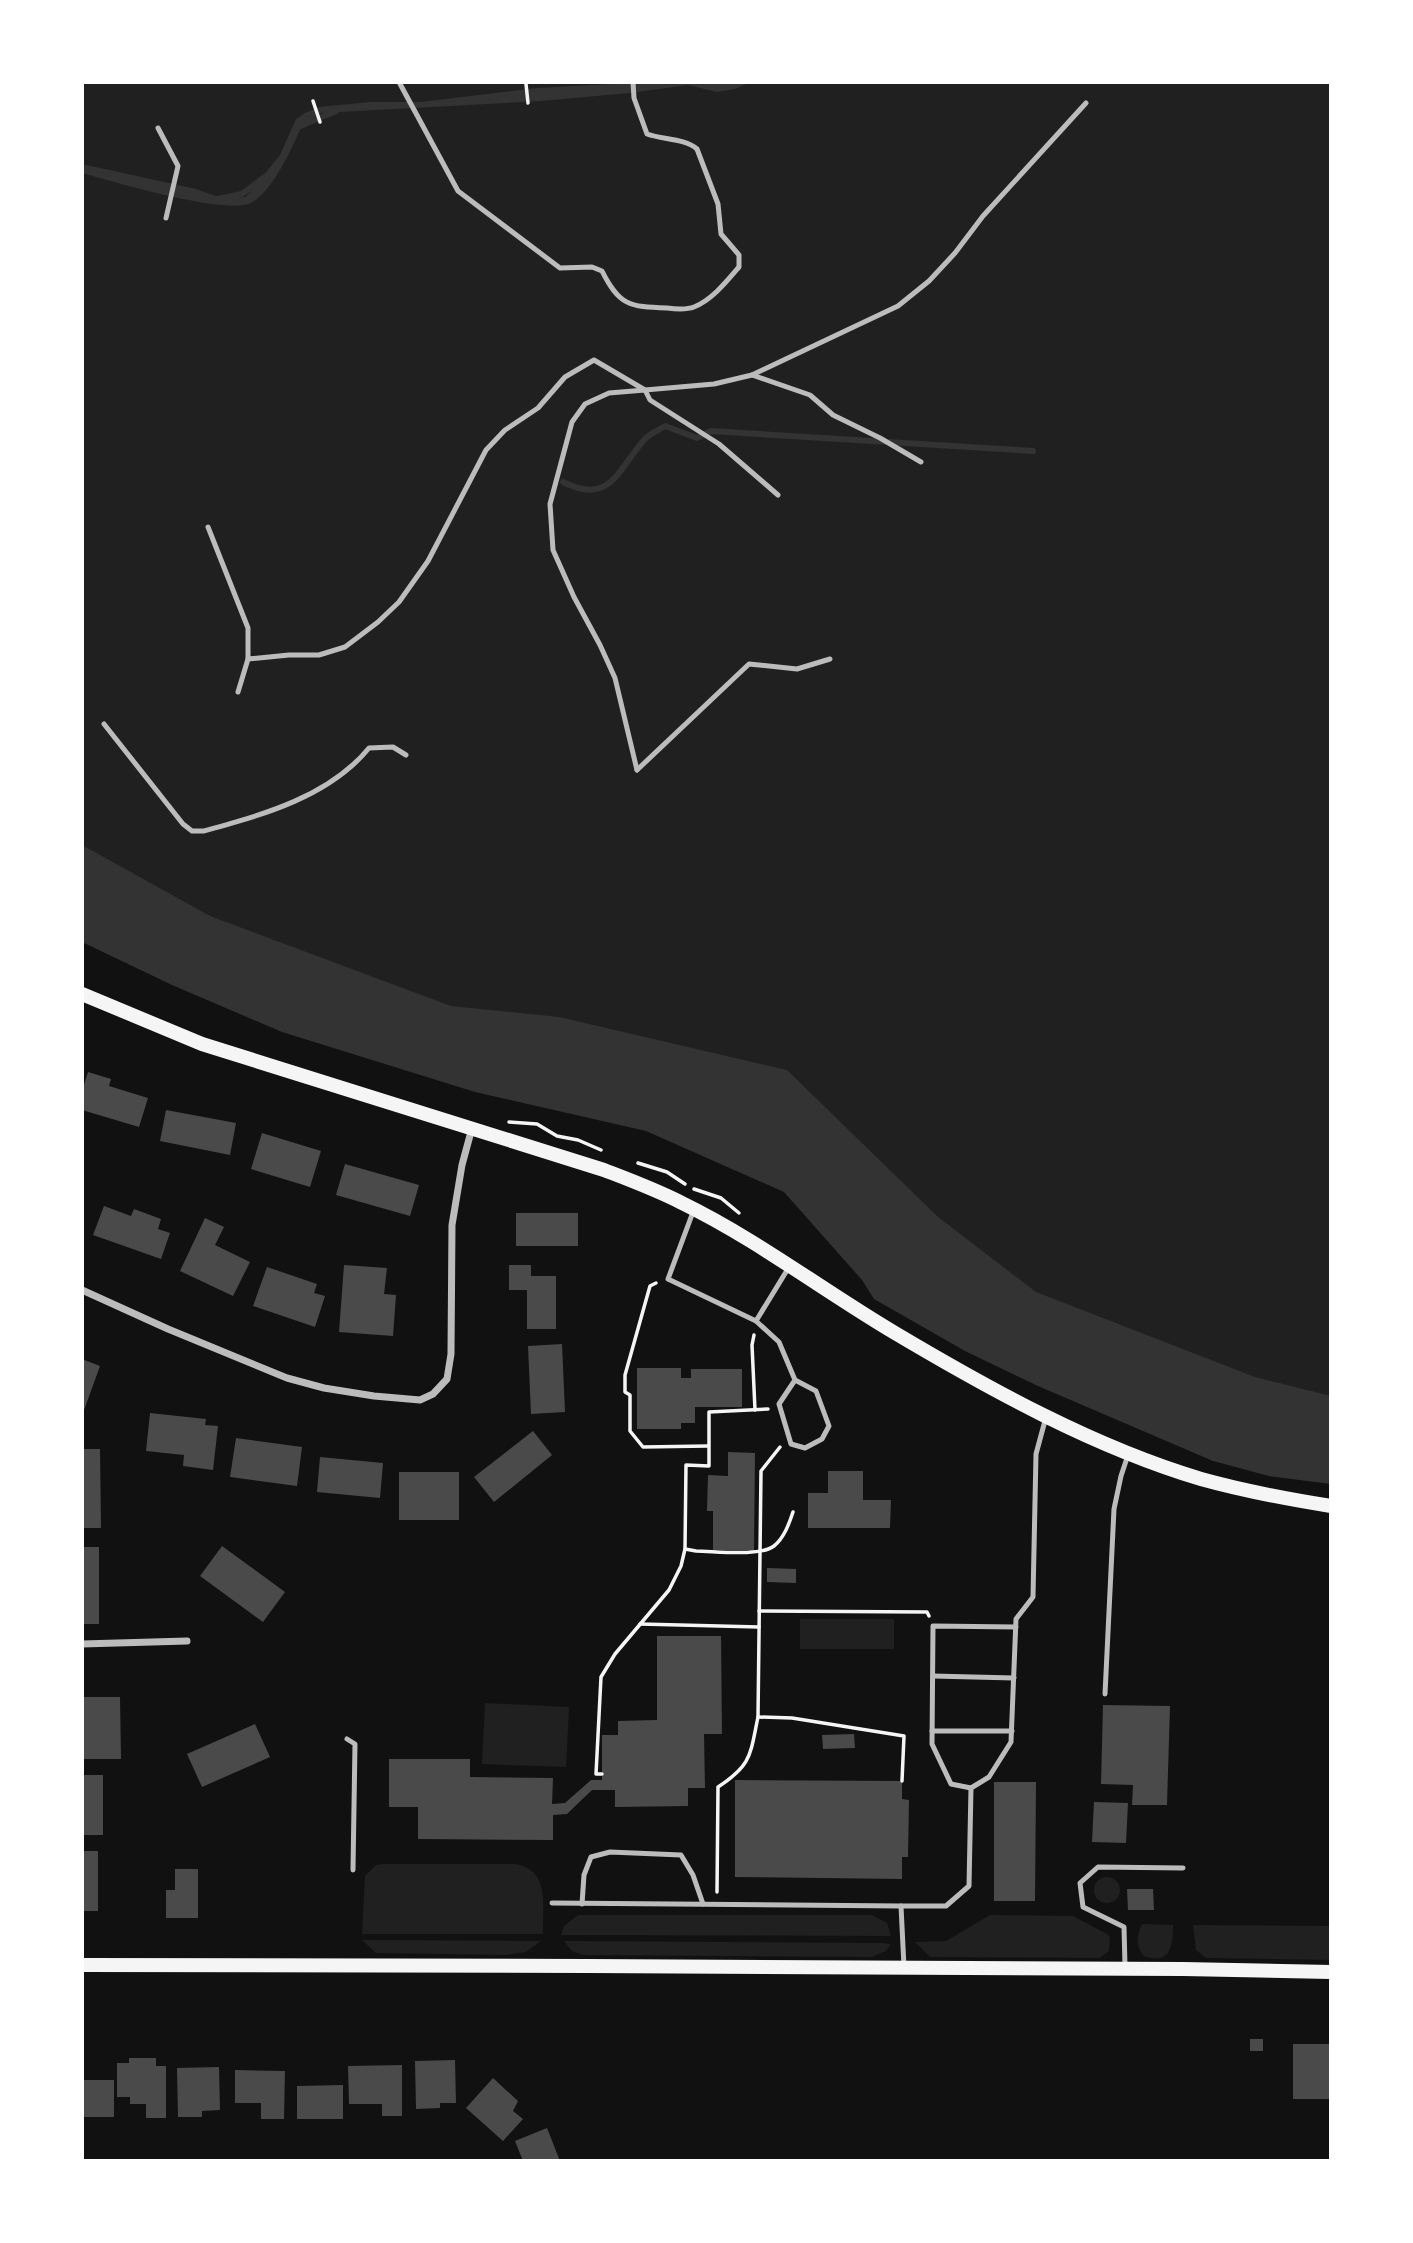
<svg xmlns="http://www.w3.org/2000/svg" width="1413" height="2243" viewBox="0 0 1413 2243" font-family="Rubik,sans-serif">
<rect width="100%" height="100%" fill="#111"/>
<g fill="#202020">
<polygon points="82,82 1331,82 1331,1437 983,1313 768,1121 82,883"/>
<rect x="800" y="1619" width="94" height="30"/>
<polygon points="485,1703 569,1707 566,1767 482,1764"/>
<path d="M 383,1864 L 516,1864 C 551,1871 542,1906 543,1934 L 362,1934 L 365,1876 L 376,1865 Z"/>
<circle cx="1107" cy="1890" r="13"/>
<polygon points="578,1915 872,1915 887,1923 891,1936 561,1935 564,1926"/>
<polygon points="990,1915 1073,1916 1107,1934 1110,1937 1109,1951 1100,1958 930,1957 915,1942 946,1941"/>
<path d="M 1142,1924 L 1173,1925 C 1173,1944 1171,1966 1144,1956 C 1135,1946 1137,1935 1142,1924 Z"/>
<polygon points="1193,1925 1331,1926 1331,1960 1206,1958 1196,1950"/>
<polygon points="362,1940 541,1941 526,1952 506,1955 376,1953"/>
<polygon points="564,1941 882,1943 891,1944 886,1951 872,1957 583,1955 572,1951"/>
</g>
<g fill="#333">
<path d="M 649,82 L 751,82 L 735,89 L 717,92 L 688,85 L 630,93 L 541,101 L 321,113 L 305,122 L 301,127 C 292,149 272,192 251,203 C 224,215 115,182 82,173 L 82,164 L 196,189 L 224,199 L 246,197 L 280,155 L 296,119 L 305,113 L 319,107 L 370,102 L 420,102 L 537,88 Z"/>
<polygon points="82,845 210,916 451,1006 559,1017 787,1070 938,1217 1036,1292 1255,1377 1331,1396 1331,1484 1269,1476 1213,1461 1038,1386 965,1351 874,1299 862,1280 784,1192 646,1131 475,1092 282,1032 172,985 82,942"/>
</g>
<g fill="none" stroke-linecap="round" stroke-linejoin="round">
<g stroke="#333" stroke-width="6">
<polyline points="298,127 336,111"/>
<polyline points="213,200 242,194 266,176"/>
<path d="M 563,482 C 612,507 619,466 646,438 C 651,433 659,430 665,426 L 697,438 L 711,431 L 1033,451"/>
</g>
</g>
<g fill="#4a4a4a">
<polygon points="88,1072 111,1079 109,1086 148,1098 139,1127 82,1110 82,1091"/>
<polygon points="166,1110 236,1123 230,1155 160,1141"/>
<polygon points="262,1133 321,1151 310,1187 251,1169"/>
<polygon points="345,1164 419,1185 410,1216 336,1195"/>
<polygon points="104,1206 131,1216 134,1209 161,1219 158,1229 170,1233 161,1259 93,1235"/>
<rect x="516" y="1213" width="62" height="33"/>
<polygon points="205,1218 224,1227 215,1245 250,1262 233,1296 180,1271"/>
<polygon points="344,1265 387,1268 384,1294 396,1295 393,1336 339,1332"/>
<polygon points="509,1265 531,1265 531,1276 556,1276 556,1329 527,1329 527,1290 509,1290"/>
<polygon points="267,1267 317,1284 314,1293 325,1296 315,1327 253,1306"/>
<polygon points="562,1344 565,1412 531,1414 528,1346"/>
<polygon points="82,1359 100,1366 83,1413 82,1413"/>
<polygon points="637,1368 681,1368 681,1378 691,1378 691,1369 742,1369 742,1407 695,1407 695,1423 681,1423 681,1429 637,1429"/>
<polygon points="150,1413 206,1419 205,1425 218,1426 213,1470 183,1466 184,1455 146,1451"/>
<polygon points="533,1431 552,1455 494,1502 474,1477"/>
<polygon points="236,1438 302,1447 297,1486 230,1477"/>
<polygon points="82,1449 100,1449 101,1528 82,1528"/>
<polygon points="728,1452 755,1453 754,1550 713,1550 713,1511 707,1511 708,1475 728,1476"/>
<polygon points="320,1457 383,1463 380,1498 317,1492"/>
<polygon points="828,1471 863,1471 863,1500 891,1500 890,1528 808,1528 808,1493 828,1493"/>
<rect x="399" y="1472" width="60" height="48"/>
<polygon points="222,1546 285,1592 263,1622 200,1576"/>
<rect x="82" y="1547" width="17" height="77"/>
<polygon points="767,1568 796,1569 796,1583 767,1582"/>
<polygon points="657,1636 721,1636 722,1734 704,1734 705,1788 688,1788 688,1806 615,1807 615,1790 592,1790 567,1814 553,1815 553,1840 418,1839 418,1807 389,1807 389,1759 470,1759 470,1777 553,1778 552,1804 565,1803 591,1780 602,1780 602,1735 618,1735 618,1721 657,1720"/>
<polygon points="82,1697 120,1697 121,1759 82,1759"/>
<polygon points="1103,1705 1170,1706 1167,1805 1132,1805 1133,1785 1101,1784"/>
<polygon points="255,1724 270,1757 202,1787 187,1754"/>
<polygon points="854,1734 855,1748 823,1749 822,1735"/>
<rect x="82" y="1775" width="21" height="60"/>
<polygon points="735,1780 902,1781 902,1799 909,1800 908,1857 902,1857 902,1879 735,1877"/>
<polygon points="994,1782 1036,1782 1035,1901 994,1901"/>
<polygon points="1094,1802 1128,1803 1126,1843 1092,1842"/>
<rect x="82" y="1851" width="16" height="60"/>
<polygon points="175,1869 198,1869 198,1918 166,1918 166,1890 175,1890"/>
<polygon points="1127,1889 1153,1889 1154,1910 1128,1910"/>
<rect x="1250" y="2039" width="13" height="12"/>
<rect x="1293" y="2044" width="38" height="55"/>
<polygon points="129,2058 156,2058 156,2066 166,2066 166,2118 146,2118 146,2104 130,2104 130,2097 117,2097 117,2063 129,2063"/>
<polygon points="455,2060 456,2103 440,2103 440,2108 416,2109 415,2061"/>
<polygon points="402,2065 402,2116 382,2116 382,2104 349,2104 348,2066"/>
<polygon points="219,2067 220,2110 202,2111 202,2117 178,2117 177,2068"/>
<polygon points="235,2070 285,2071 284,2119 261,2119 261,2103 235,2103"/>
<polygon points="493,2078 518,2101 513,2111 523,2119 503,2141 466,2108"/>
<rect x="82" y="2080" width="32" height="37"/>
<polygon points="343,2085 343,2119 297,2119 297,2086"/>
<polygon points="547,2128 560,2161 523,2161 515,2141"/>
</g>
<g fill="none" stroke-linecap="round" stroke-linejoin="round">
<g stroke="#f5f5f5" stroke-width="3.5">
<polyline points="526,84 528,103"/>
<polyline points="313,101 320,122"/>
<polyline points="509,1122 537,1124 557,1136 578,1140 601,1150"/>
<polyline points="638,1163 667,1172 685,1184"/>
<polyline points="694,1189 721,1198 739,1213"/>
<polyline points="656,1283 650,1286 625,1375 625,1392 630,1395 630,1431 643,1447 708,1446"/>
<polyline points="754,1335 752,1345 755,1410"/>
<path d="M 685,1549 L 696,1551 C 714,1551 760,1557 774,1546 C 784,1538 789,1524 793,1512"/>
<polyline points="759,1611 927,1612 929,1616"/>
<polyline points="640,1624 759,1627"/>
<polyline points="758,1717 792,1718 904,1736 902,1781"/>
<polyline points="602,1774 596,1774 601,1677 615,1654 669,1590 681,1566 685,1549 686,1465 709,1466 709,1412 768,1409"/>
<path d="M 717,1892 L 718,1787 C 752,1765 750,1755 758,1717 L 761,1471 L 780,1447"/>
</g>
<g stroke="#bcbcbc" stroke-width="5">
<path d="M 399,82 L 458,191 L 560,268 L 592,267 L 602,271 C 619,305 629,307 667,308 C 675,309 686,310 694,307 C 712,300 727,281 739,267 L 739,255 L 721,234 L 718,204 L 697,149 C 684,138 663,140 647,134 L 634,98 L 633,82"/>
<polyline points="158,128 178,166 166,218"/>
<polyline points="752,375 810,395 833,415 880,438 921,462"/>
<polyline points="208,527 248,628 248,659 289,655 319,655 345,647 378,622 399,602 428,561 486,450 505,430 538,408 565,377 594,360 645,390 714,384 752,375 898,306 929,281 955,253 983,216 1086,103"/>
<polyline points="238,692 248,659"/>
<path d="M 104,724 L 183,824 L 192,831 L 204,831 C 262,815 329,797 369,748 L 393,747 L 406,755"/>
<polyline points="637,770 615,678 600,645 574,597 553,550 550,504 572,422 585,404 609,393 645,390 650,400 719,444 778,495"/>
<polyline points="637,770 749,664 797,669 830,659"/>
<polyline points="693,1212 668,1279 756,1321 789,1267"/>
<polyline points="756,1321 779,1342 795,1380 816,1391 829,1426 822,1439 805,1448 791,1444 779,1404 795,1380"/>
<polyline points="933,1676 1014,1678"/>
<polyline points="1105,1694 1114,1509 1121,1476 1128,1455"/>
<polyline points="932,1731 1012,1731"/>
<polyline points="347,1739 355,1744 353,1870"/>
<polyline points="971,1788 951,1784 932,1744 933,1626 1016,1627"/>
<polyline points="552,1903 901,1906 904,1967"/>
<polyline points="582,1904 584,1875 591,1857 610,1852 681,1855 693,1875 703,1904"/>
<polyline points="901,1906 946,1906 969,1886 971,1788 989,1777 1011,1742 1016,1619 1033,1597 1036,1454 1046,1417"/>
<polyline points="1125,1966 1124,1927 1083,1907 1080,1883 1098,1867 1183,1868"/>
</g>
<g stroke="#bcbcbc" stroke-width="7">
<polyline points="82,1290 168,1329 287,1378 324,1388 374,1396 420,1400 433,1394 447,1379 451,1354 452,1225 462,1165 472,1128"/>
<polyline points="82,1644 187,1641"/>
</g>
<g stroke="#f5f5f5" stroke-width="14">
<path d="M 82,994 L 202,1044 L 604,1170 C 630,1180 657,1190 682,1203 C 756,1239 824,1291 895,1333 C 991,1390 1094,1447 1201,1479 C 1244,1491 1287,1499 1331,1506"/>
<polyline points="82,1965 587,1966 1183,1969 1331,1972"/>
</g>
</g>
<rect width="1413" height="2243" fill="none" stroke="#ffffff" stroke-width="168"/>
</svg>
